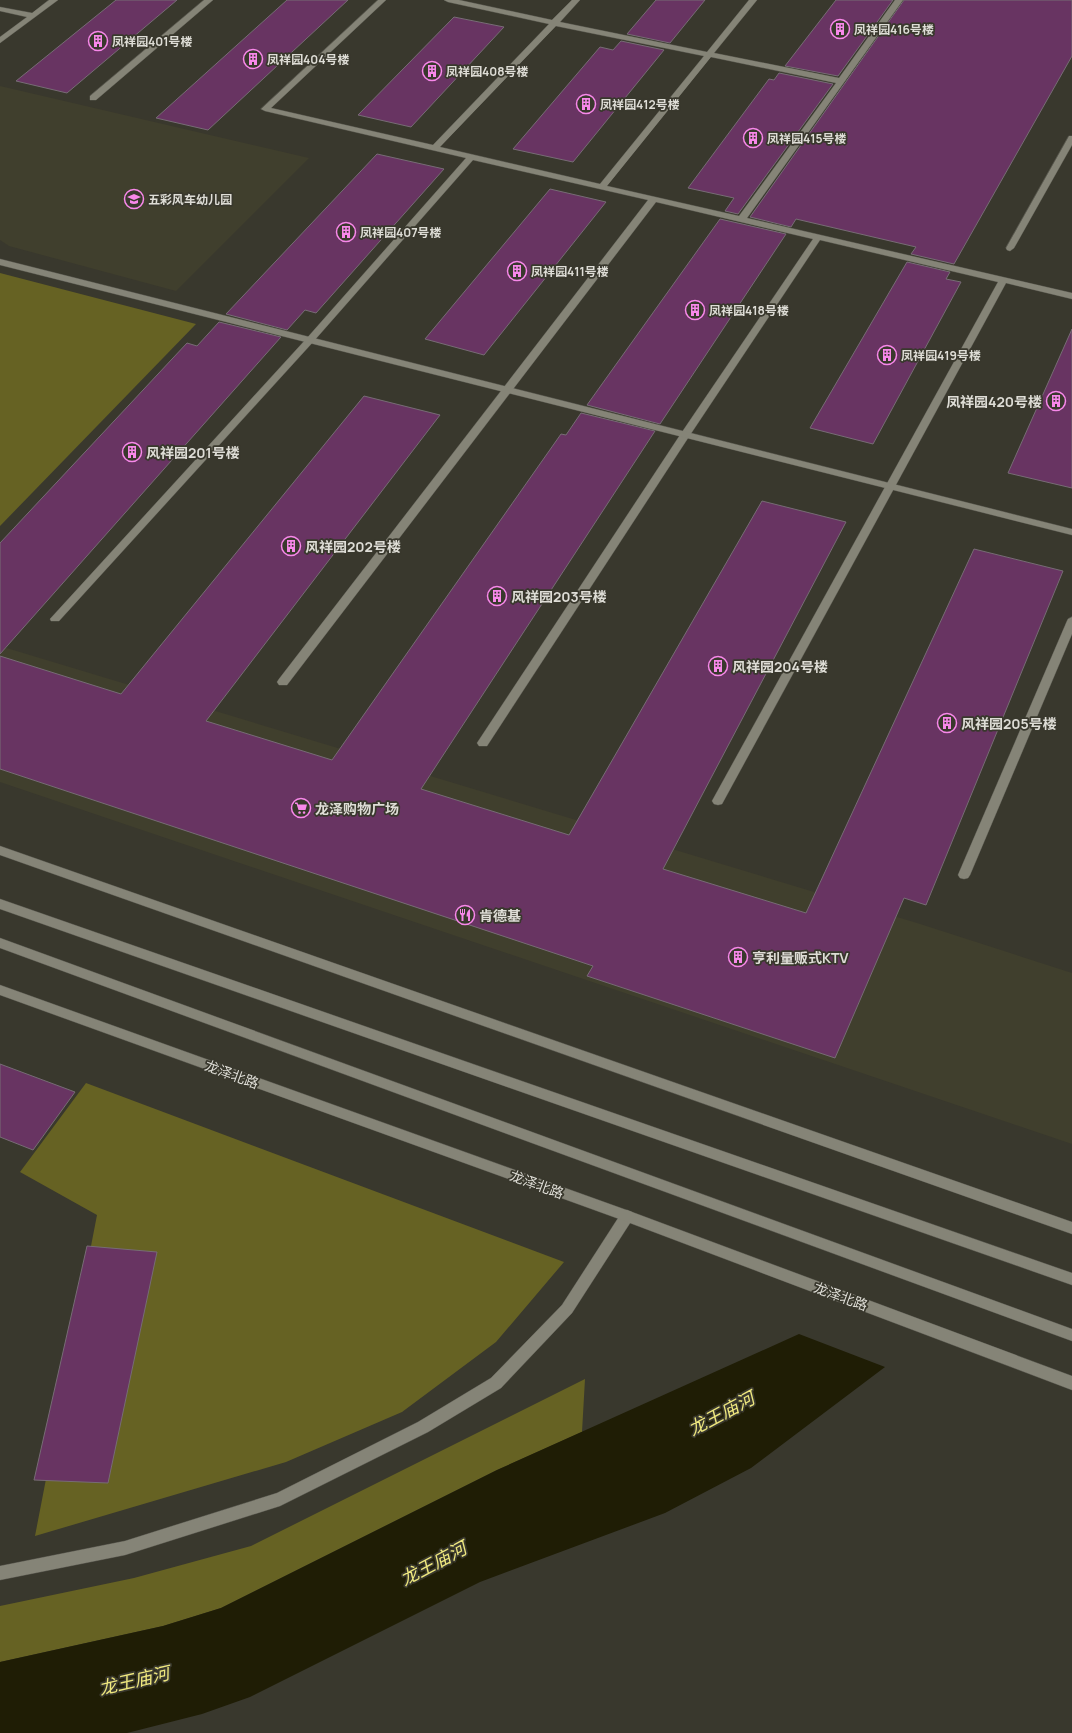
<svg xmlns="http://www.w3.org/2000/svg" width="1072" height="1733" viewBox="0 0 1072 1733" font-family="Manrope,'Noto Sans SC',sans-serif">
<rect width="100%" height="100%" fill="#39382d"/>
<g fill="#403f2d">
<polygon points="0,86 309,158 176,291 9,246 0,240"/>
<polygon points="0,646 917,923 1072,973 1072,1144 0,782"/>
</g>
<g fill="#666223">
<polygon points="0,273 196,324 0,526"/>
<polygon points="86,1083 564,1262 496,1342 402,1412 286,1462 35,1536 97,1215 20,1172"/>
<polygon points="585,1379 582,1432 497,1470 221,1608 163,1626 0,1662 0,1606 134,1578 251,1546"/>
</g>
<polygon fill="#1f1d05" points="799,1334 885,1367 751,1468 665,1513 480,1582 250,1697 202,1714 127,1733 0,1733 0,1662 163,1626 221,1608 497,1470"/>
<g fill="#683462" stroke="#776c75">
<polygon points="116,0 177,0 67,93 16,81"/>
<polygon points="287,0 348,0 208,130 156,118"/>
<polygon points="656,0 705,0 670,43 627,34"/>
<polygon points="836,0 893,0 838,76 785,66"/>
<polygon points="904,0 1072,0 1072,56 954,264 911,254 916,247 796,219 791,227 750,217"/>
<polygon points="454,17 504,27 411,127 358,115"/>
<polygon points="621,41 664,50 573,162 513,149 600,47 613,50"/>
<polygon points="779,73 833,84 738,214 725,211 734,198 688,188 769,79 774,80"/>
<polygon points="377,154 444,169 316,313 305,310 287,330 226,314"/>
<polygon points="550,189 606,202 484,355 425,339"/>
<polygon points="720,219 786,234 660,424 587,405"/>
<polygon points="907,262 950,272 946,279 961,282 873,444 810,428"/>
<polygon points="219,322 281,337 0,654 0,543 187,343 197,346"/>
<polygon points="1072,329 1072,488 1008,473"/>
<polygon points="364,396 440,415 206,721 332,760 561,434 566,435 581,413 655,431 421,789 569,835 762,501 846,522 663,869 806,913 974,549 1063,571 926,905 904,898 835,1058 587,976 593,966 0,769 0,656 121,694"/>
<polygon points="0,1064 75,1092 33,1150 0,1137"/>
<polygon points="87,1246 157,1252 108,1483 34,1480"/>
</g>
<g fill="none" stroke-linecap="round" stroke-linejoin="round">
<defs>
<g id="lane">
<polygon points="204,0 213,0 96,100 90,100 90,96"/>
<path d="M 378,0 L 386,0 L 271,108 L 433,145 L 549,24 L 448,2 L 444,0 L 459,0 L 552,20 L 572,0 L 580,0 L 560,22 L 707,52 L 749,0 L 757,0 L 714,53 L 839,78 L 895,0 L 903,0 L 747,218 L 1072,293 L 1072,299 L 1006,283 L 722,804 L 718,805 L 714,804 L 712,801 L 998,282 L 820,240 L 690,435 L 487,746 L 479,746 L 477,743 L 479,740 L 680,435 L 813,239 L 656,202 L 287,685 L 279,685 L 277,682 L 279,679 L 648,200 L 473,160 L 313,342 L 59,621 L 51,621 L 50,619 L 307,338 L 466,158 L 265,111 L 261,109 ZM 556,26 L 704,56 L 600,184 L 440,147 ZM 711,57 L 836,83 L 739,216 L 607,186 Z"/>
<polygon points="1072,617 1072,634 970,875 968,878 964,879 960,878 958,875 1067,621 1068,619"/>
<polygon points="627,1210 632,1212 634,1216 632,1220 572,1313 501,1388 428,1432 280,1506 125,1555 0,1580 0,1566 125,1541 277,1493 418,1422 491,1378 562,1305 622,1212"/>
</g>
<g id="street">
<polygon points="49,0 58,0 0,43 0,37 27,17 0,11 0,7 32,13"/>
<polygon points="1069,136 1072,136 1072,145 1014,248 1010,251 1007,250 1006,248"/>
<polygon points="0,259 1072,529 1072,535 0,265"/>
<polygon points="0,846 1072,1222 1072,1234 0,855"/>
<polygon points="0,985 632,1212 1072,1376 1072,1390 622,1220 0,995"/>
</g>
<g id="secondary">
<polygon points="0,899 1072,1273 1072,1285 0,909"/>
<polygon points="0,938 1072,1329 1072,1341 0,948"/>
</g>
</defs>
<use href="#lane" stroke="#55544b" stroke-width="1"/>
<use href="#street" stroke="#55544b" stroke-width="1"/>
<use href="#secondary" stroke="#55544b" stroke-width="1"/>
<use href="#lane" fill="#858477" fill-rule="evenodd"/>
<use href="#street" fill="#858477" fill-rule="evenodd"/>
<use href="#secondary" fill="#858477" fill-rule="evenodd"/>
</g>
<defs>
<symbol id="building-ring" viewBox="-11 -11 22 22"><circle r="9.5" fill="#39382d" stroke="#f888ea" stroke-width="1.5"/><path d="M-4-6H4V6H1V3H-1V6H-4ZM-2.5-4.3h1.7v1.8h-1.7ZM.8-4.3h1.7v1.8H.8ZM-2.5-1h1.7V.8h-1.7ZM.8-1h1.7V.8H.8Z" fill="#f888ea"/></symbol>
<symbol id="school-ring" viewBox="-11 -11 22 22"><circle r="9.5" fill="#39382d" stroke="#f888ea" stroke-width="1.5"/><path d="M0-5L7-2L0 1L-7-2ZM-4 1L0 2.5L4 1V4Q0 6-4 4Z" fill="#f888ea"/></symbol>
<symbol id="supermarket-ring" viewBox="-11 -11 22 22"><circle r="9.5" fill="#39382d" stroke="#f888ea" stroke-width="1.5"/><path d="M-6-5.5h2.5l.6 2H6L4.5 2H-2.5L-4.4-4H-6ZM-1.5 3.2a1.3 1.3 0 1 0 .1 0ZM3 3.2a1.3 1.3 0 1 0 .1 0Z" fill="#f888ea"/></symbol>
<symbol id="restaurant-ring" viewBox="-11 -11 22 22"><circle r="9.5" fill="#39382d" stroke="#f888ea" stroke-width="1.5"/><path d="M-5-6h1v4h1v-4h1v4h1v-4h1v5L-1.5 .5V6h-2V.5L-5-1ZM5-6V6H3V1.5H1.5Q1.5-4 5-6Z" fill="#f888ea"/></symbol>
</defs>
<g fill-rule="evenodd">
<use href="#building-ring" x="829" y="18" width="22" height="22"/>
<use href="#building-ring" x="87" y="30" width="22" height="22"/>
<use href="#building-ring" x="242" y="48" width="22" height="22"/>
<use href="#building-ring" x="421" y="60" width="22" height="22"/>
<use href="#building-ring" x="575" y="93" width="22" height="22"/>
<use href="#building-ring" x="742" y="127" width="22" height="22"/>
<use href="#school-ring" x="123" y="188" width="22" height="22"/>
<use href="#building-ring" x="335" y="221" width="22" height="22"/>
<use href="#building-ring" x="506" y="260" width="22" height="22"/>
<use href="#building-ring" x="684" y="299" width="22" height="22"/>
<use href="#building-ring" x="876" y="344" width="22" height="22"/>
<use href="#building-ring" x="1045" y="390" width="22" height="22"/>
<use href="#building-ring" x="121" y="441" width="22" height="22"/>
<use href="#building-ring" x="280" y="535" width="22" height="22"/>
<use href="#building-ring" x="486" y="585" width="22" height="22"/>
<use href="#building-ring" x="707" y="655" width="22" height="22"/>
<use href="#building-ring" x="936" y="712" width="22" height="22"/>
<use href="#supermarket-ring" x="290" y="797" width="22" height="22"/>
<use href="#restaurant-ring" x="454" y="904" width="22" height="22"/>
<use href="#building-ring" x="727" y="946" width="22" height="22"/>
</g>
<g text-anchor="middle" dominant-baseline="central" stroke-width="3.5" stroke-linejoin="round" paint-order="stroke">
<g font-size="12" font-weight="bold" fill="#deddd6" stroke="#39382d" text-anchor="start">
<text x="854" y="29">凤祥园416号楼</text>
<text x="112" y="41">凤祥园401号楼</text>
<text x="267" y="59">凤祥园404号楼</text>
<text x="446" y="71">凤祥园408号楼</text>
<text x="600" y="104">凤祥园412号楼</text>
<text x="767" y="138">凤祥园415号楼</text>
<text x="148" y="199">五彩风车幼儿园</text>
<text x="360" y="232">凤祥园407号楼</text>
<text x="531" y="271">凤祥园411号楼</text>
<text x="709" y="310">凤祥园418号楼</text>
<text x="901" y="355">凤祥园419号楼</text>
</g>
<g font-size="14" font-weight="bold" fill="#deddd6" stroke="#39382d" text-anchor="start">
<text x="1042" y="401" text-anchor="end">凤祥园420号楼</text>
<text x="146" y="452">风祥园201号楼</text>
<text x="305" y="546">风祥园202号楼</text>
<text x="511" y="596">风祥园203号楼</text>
<text x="732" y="666">风祥园204号楼</text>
<text x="961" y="723">风祥园205号楼</text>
<text x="315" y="808">龙泽购物广场</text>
<text x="479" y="915">肯德基</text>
<text x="752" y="957">亨利量贩式KTV</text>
</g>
<g font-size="14" fill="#deddd6" stroke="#39382d">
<text transform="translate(232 1074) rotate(20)">龙泽北路</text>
<text transform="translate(537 1184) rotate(20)">龙泽北路</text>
<text transform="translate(841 1296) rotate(20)">龙泽北路</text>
</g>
<g font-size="18" font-style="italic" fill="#eee77e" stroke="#39382d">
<text transform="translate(721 1413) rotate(-28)">龙王庙河</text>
<text transform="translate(433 1563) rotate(-28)">龙王庙河</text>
<text transform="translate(134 1680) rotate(-13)">龙王庙河</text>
</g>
</g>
</svg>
